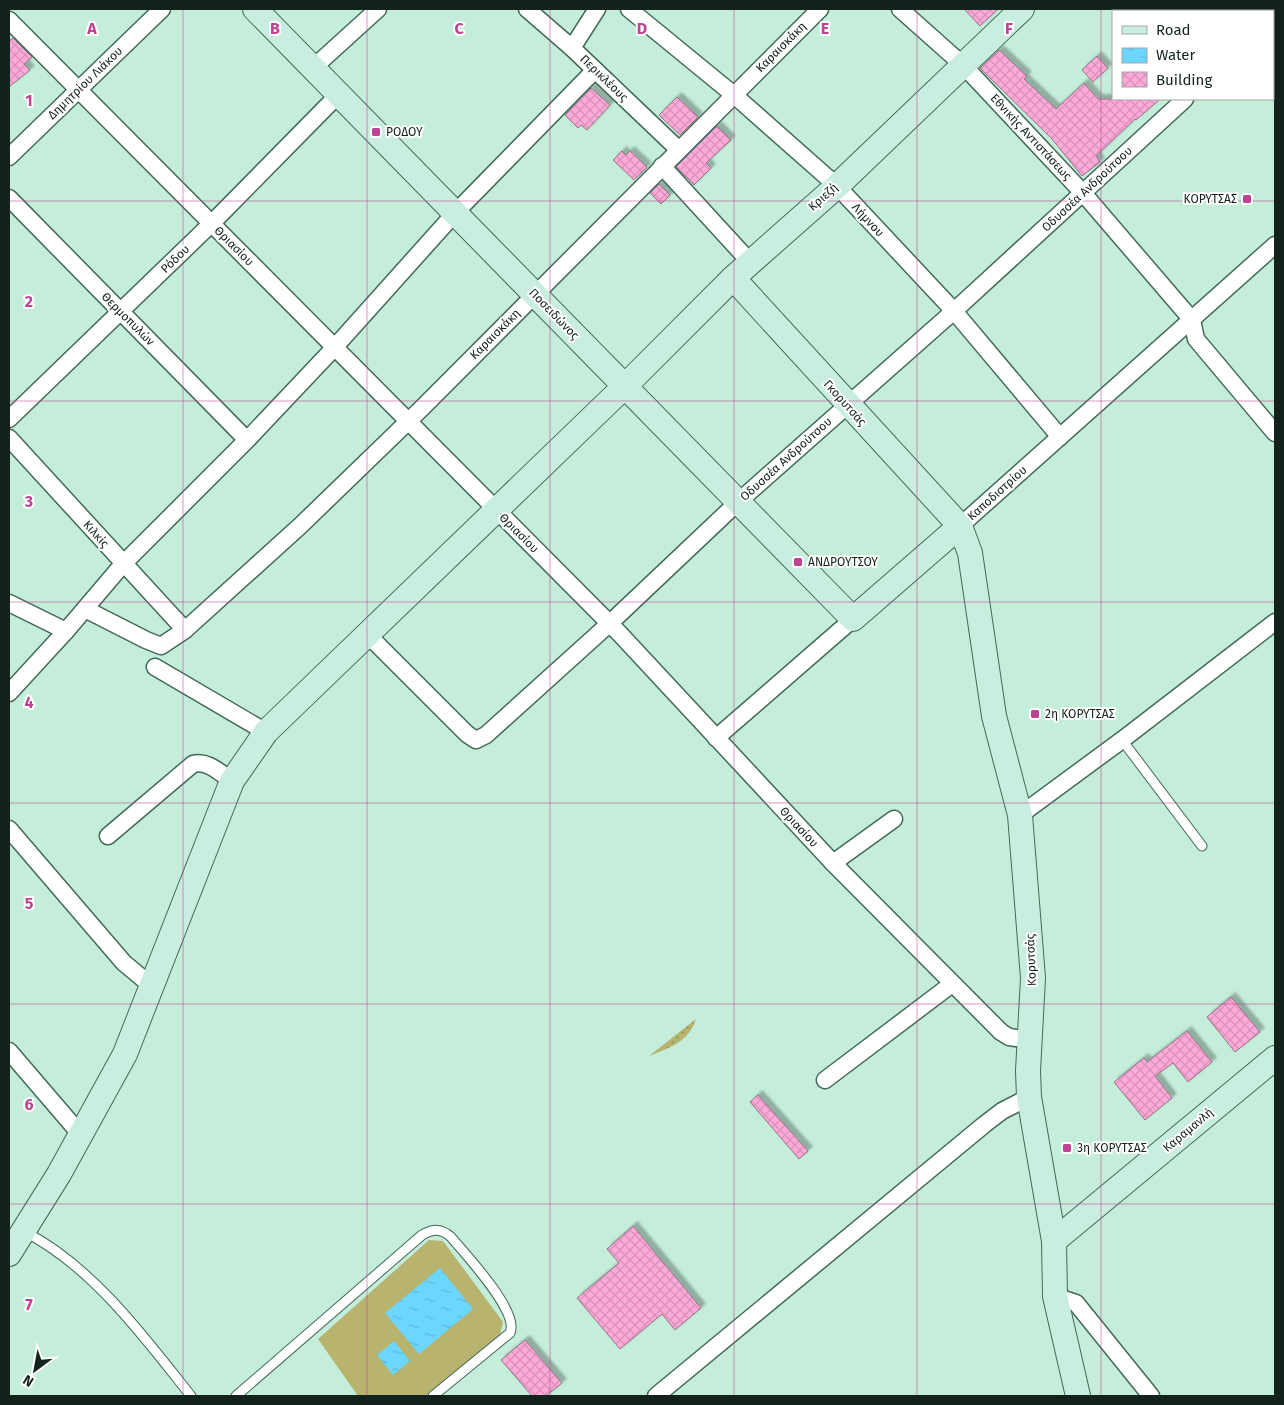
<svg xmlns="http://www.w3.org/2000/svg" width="1284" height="1405" viewBox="0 0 1284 1405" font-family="'Fira Sans',sans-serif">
<defs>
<pattern id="grass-dots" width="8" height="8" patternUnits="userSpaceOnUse" patternTransform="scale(1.25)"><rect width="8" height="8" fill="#b8b36e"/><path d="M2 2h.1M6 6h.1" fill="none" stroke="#94915a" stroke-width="1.8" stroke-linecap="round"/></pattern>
<pattern id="water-ripples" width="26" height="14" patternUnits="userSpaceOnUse" patternTransform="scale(1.25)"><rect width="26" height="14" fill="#6bd6fe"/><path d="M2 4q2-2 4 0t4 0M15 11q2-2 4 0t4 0" fill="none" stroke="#5cb7d9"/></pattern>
<pattern id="building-cross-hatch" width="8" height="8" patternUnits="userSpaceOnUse" patternTransform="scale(1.25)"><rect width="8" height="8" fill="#fdaad9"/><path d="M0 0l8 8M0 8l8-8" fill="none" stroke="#d892ba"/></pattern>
<filter id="shadow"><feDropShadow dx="4.5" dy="-4.5" stdDeviation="1" flood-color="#0004"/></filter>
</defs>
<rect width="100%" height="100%" fill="#c4eeda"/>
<path fill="url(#grass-dots)" d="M 696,1019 C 689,1042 669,1048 649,1056 Z"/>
<polygon fill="#b8b36e" points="429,1240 443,1241 503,1322 500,1335 427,1396 358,1396 318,1339"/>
<g fill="url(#water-ripples)">
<polygon points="440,1268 473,1309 419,1354 385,1313"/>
<polygon points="394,1341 410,1361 393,1375 377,1355"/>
</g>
<g fill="url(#building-cross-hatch)" stroke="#947284" filter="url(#shadow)">
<polygon points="964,9 998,9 980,26"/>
<polygon points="13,38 32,57 24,64 30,70 9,87 9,41"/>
<polygon points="999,50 1027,76 1024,79 1056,109 1084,83 1098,99 1160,99 1136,120 1135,119 1096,156 1100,162 1082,176 1052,139 980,68"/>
<polygon points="1097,56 1108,68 1093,82 1082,70"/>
<polygon points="591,88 610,105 587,130 581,125 578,128 565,115"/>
<polygon points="677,97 698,117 680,135 659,115"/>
<polygon points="717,126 731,140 706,163 711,168 694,185 676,167"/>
<polygon points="622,151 626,155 630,151 647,167 634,180 613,160"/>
<polygon points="659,184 670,195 661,204 650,193"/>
<polygon points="1231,997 1260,1032 1235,1052 1207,1017"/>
<polygon points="1187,1031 1212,1062 1188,1082 1173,1063 1155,1076 1172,1098 1145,1120 1114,1082 1144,1058 1147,1062"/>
<polygon points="758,1095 808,1151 799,1159 750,1102"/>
<polygon points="633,1226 701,1308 675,1330 662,1314 620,1349 577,1298 619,1263 607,1249"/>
<polygon points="525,1340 562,1383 546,1396 532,1396 501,1360"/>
</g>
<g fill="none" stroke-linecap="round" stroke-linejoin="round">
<defs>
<g id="lane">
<polyline points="1122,740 1202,846"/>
<path d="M 25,1232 C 92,1266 145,1338 191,1396"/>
<path d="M 236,1396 L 422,1235 C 433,1229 441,1228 451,1237 C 465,1254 520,1312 510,1333 L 433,1396"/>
</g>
<g id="street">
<polyline points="527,9 572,48 679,150"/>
<polyline points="629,9 734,95 837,186 954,311 1060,437"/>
<polyline points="900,9 964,66 1083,193 1192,320 1196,339 1275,433"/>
<polyline points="9,20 620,634 833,863 1001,1032 1009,1037 1030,1040"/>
<polyline points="572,48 597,9"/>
<polyline points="313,68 378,9"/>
<polyline points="9,157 162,9"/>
<polyline points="662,166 750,262"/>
<polyline points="9,198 247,440"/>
<polyline points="9,419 211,224 339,94"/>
<polyline points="9,438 185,630"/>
<polyline points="960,526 1275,245"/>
<polyline points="9,603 66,631"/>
<polyline points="85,609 146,640 161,646 185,630 300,526 422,408 820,9"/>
<polyline points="367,634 467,734 476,740 486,735 609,624 738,502 954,311 1185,99"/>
<polyline points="155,667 266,732"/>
<polyline points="9,693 66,631 123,564 247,440 334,348 455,213 595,70"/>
<polyline points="716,738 853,619"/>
<polyline points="1020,815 1122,740 1275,622"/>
<polyline points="9,829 124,963 153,987"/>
<path d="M 108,836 L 193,764 C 208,760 220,773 232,781"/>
<polyline points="833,863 894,819"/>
<polyline points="9,1051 81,1135"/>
<polyline points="825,1080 952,984"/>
<polyline points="1055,1296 1076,1303 1151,1396"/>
<polyline points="656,1396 985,1124 1002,1111 1029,1097"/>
</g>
<g id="secondary">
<polyline points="255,9 853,619 960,526"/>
<polyline points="1262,9 1265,11"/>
<polyline points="733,278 960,526 970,553 994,716 1020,815 1033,978 1028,1071 1029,1097 1054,1241 1055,1296 1078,1396"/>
<polyline points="1054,1241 1275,1058"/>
<polyline points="9,1254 59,1174 125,1054 232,781 266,732 625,386 733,278 837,186 1022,9"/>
</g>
</defs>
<use href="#lane" stroke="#436958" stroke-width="11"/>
<use href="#street" stroke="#436958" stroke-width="19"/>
<use href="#secondary" stroke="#436958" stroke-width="26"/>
<use href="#lane" stroke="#fff" stroke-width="9"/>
<use href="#street" stroke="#fff" stroke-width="16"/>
<use href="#secondary" stroke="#c9eee0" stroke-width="24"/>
</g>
<path fill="none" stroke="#bf4392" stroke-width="1" stroke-opacity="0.55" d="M 183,9 L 183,1396M 367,9 L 367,1396M 550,9 L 550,1396M 734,9 L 734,1396M 917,9 L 917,1396M 1101,9 L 1101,1396M 9,201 L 1275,201M 9,401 L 1275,401M 9,602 L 1275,602M 9,803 L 1275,803M 9,1004 L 1275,1004M 9,1204 L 1275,1204"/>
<g fill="#bf4392" stroke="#fff" stroke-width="2">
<rect x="371" y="127" width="10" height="10" rx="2.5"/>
<rect x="1242" y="194" width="10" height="10" rx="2.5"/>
<rect x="793" y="557" width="10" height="10" rx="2.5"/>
<rect x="1030" y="709" width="10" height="10" rx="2.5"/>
<rect x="1062" y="1143" width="10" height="10" rx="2.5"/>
</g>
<g text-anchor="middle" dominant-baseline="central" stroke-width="4" stroke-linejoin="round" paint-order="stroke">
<g font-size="12" fill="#13231c" stroke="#fff">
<text transform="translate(781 47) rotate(-45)">Καραισκάκη</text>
<text transform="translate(604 78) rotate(44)">Περικλέους</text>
<text transform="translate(85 83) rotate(-44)">Δημητρίου Λιάκου</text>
<text transform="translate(1031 137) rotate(47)">Εθνικής Αντιστάσεως</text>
<text transform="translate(1087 189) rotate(-43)">Οδυσσέα Ανδρούτσου</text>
<text transform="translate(823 197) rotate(-42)">Κριεζή</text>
<text transform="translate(868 220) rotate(47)">Λήμνου</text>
<text transform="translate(234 246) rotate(45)">Θριασίου</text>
<text transform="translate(175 259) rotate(-44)">Ρόδου</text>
<text transform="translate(554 314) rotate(46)">Ποσειδώνος</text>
<text transform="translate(128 319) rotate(45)">Θερμοπυλών</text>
<text transform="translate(495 334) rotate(-45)">Καραισκάκη</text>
<text transform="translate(845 403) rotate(48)">Γκορυτσάς</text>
<text transform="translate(786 459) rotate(-42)">Οδυσσέα Ανδρούτσου</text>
<text transform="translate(997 493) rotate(-42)">Καποδιστρίου</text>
<text transform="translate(519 533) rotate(45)">Θριασίου</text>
<text transform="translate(96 534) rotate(48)">Κιλκίς</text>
<text transform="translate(799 827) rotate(47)">Θριασίου</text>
<text transform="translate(1031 960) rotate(-92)">Κορυτσάς</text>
<text transform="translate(1188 1130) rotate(-40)">Καραμανλή</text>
</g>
<g font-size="12" fill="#13231c" stroke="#fff" text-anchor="start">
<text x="386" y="132">ΡΟΔΟΥ</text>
<text x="1237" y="199" text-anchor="end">ΚΟΡΥΤΣΑΣ</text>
<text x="808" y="562">ΑΝΔΡΟΥΤΣΟΥ</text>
<text x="1045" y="714">2η ΚΟΡΥΤΣΑΣ</text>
<text x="1077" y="1148">3η ΚΟΡΥΤΣΑΣ</text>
</g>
</g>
<g font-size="16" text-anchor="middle" font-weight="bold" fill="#bf4392" stroke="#fff" stroke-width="4" stroke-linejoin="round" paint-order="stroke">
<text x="92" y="34">A</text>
<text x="275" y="34">B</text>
<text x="459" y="34">C</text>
<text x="642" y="34">D</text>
<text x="825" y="34">E</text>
<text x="1009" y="34">F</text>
<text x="29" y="106">1</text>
<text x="29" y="307">2</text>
<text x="29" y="507">3</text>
<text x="29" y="708">4</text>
<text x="29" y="909">5</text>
<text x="29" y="1110">6</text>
<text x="29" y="1310">7</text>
</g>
<rect width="1284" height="1405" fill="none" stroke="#13231c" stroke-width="20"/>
<rect x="1112" y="10" width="162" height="90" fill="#ffffff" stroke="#a1a7a4"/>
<rect x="1122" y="26" width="25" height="8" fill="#c9eee0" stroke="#a1a7a4"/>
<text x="1156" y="35" font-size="15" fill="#13231c">Road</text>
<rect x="1122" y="48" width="25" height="15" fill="url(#water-ripples)" stroke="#a1a7a4"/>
<text x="1156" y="60" font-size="15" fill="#13231c">Water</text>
<rect x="1122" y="72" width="25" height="15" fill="url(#building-cross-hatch)" stroke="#a1a7a4"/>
<text x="1156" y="85" font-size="15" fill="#13231c">Building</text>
<g transform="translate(35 1370) rotate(212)" stroke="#ffffff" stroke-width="4" paint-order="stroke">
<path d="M0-4L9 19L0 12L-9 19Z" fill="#13231c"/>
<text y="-8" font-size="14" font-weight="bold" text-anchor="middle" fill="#13231c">N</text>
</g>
</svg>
